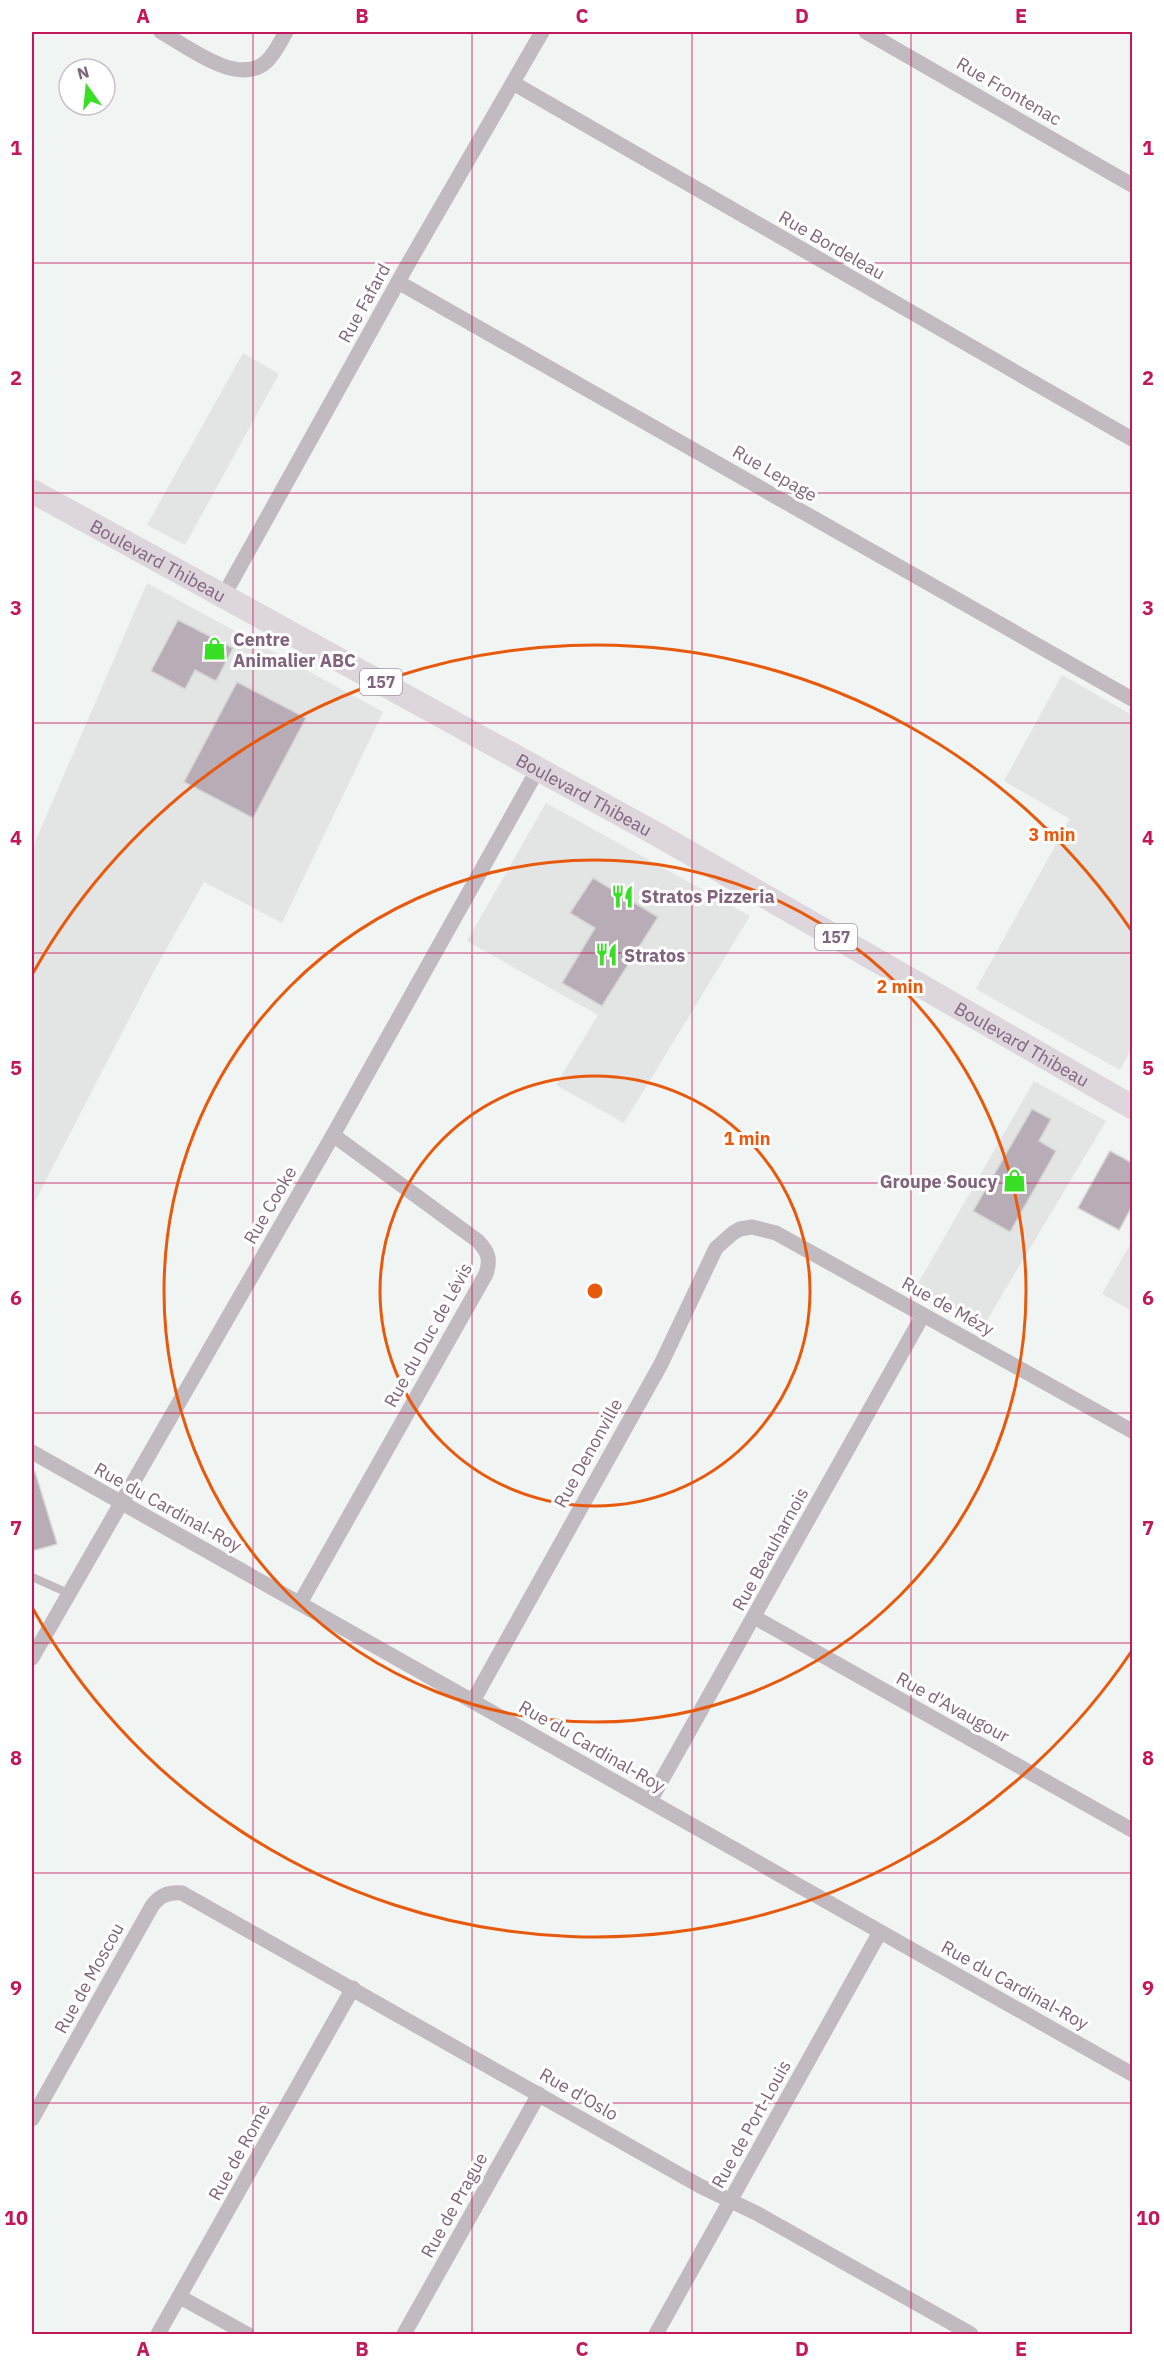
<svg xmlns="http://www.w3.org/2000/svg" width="1164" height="2366" viewBox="0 0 1164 2366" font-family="'IBM Plex Sans',sans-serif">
<rect width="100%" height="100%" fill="#f0f4f3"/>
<g fill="#e3e4e4">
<polygon points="243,353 279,374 185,545 147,525"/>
<polygon points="147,583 383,712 282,923 204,882 156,967 32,1207 32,849"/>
<polygon points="1062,675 1132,715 1132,1048 1120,1070 976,989 1070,819 1004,781"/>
<polygon points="546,803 750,916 624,1123 556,1085 598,1015 467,941"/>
<polygon points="1034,1081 1106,1121 984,1325 916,1287"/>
<polygon points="1132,1241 1132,1311 1102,1294"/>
</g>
<g fill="#b8acb7" stroke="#d3d5d4" stroke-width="1.5">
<polygon points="178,620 233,648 216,681 195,670 185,689 151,671"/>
<polygon points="237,682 306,718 253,818 184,782"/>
<polygon points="593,878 658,917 602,1006 562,983 595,928 570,913"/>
<polygon points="1032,1109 1051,1119 1039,1141 1056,1151 1010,1232 973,1211"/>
<polygon points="1110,1151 1132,1163 1132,1206 1119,1230 1078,1208"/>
<polygon points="32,1472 35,1472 57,1544 32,1551"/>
</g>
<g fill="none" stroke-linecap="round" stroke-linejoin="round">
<polyline stroke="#c2bac1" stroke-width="8" points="32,1577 68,1593"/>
<g stroke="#c2bac1" stroke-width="15">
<path d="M 161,32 C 187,46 237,87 266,62 C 275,54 280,42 286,32"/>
<polyline points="866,32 1132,185"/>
<polyline points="513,83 1132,439"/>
<polyline points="398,282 1132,699"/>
<polyline points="224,595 408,264 542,32"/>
<polyline points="32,1452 1132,2074"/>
<path d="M 300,1603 L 486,1274 C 491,1259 488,1252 478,1241 L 333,1135"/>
<polyline points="754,1617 1132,1830"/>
<polyline points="32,1658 333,1135 538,769"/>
<polyline points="473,1701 661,1364 716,1248 733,1233 740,1229 752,1227 776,1233 1132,1431"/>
<polyline points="650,1801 923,1315"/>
<path d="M 32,2119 L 152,1906 C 160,1895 169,1892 182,1893 L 700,2186 L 758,2214 L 971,2334"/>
<polyline points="180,2297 247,2334"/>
<polyline points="158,2334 353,1988"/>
<polyline points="404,2334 539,2094"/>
<polyline points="656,2334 880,1932"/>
</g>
<path stroke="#ded6dd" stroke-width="24" id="s1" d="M 32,491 L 660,836 L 1132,1107"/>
</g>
<path fill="none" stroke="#c2185b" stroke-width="1.5" stroke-opacity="0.55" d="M 253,32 L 253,2334M 472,32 L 472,2334M 692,32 L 692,2334M 911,32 L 911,2334M 32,263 L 1132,263M 32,493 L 1132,493M 32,723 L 1132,723M 32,953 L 1132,953M 32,1183 L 1132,1183M 32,1413 L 1132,1413M 32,1643 L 1132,1643M 32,1873 L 1132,1873M 32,2103 L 1132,2103"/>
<g fill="none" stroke="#e8590c" stroke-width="3">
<circle cx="595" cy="1291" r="215"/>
<circle cx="595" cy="1291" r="431"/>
<path d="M1131 1652A646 646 0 0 1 33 1609M33 973A646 646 0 0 1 1131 930"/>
</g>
<defs>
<symbol id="shop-bare" viewBox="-9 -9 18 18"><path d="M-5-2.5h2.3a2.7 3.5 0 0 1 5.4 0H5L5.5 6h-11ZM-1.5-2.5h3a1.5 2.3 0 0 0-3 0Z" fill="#38df25" stroke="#fff" stroke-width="2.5" paint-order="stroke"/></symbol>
<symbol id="restaurant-bare" viewBox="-9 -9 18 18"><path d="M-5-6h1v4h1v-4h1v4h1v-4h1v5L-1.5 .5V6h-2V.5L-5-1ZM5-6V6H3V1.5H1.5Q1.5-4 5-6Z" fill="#38df25" stroke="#fff" stroke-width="2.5" paint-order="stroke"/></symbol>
</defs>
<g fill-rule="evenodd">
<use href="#shop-bare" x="198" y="632" width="33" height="33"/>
<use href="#restaurant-bare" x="606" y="880" width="33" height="33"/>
<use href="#restaurant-bare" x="590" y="938" width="33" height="33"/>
<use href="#shop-bare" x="998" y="1164" width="33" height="33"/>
</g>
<g text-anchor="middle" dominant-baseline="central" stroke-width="6" stroke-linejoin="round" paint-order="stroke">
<g fill="#fff" stroke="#a692a4" stroke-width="1.5">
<rect x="360" y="669" width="42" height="26" rx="4.5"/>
<rect x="815" y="924" width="42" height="26" rx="4.5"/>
</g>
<g font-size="16" font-weight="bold" fill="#80637d">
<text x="381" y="682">157</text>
<text x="836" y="937">157</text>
</g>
<g font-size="18" fill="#80637d" stroke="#fff">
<text transform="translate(1009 91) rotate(30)">Rue Frontenac</text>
<text transform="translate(832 245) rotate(30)">Rue Bordeleau</text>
<text transform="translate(364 303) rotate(-61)">Rue Fafard</text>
<text transform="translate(775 473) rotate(30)">Rue Lepage</text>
<text stroke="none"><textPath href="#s1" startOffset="144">Boulevard Thibeau</textPath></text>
<text stroke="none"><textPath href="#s1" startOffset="630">Boulevard Thibeau</textPath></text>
<text stroke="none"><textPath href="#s1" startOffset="1134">Boulevard Thibeau</textPath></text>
<text transform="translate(270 1205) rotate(-60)">Rue Cooke</text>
<text transform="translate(948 1306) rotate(29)">Rue de Mézy</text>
<text transform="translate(428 1335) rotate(-61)">Rue du Duc de Lévis</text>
<text transform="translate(588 1453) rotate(-61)">Rue Denonville</text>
<text transform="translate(168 1507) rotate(29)">Rue du Cardinal-Roy</text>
<text transform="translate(770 1549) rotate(-61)">Rue Beauharnois</text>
<text transform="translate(953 1707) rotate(29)">Rue d'Avaugour</text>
<text transform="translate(592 1746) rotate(30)">Rue du Cardinal-Roy</text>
<text transform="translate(89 1978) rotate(-61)">Rue de Moscou</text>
<text transform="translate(1015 1985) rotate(29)">Rue du Cardinal-Roy</text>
<text transform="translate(579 2094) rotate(30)">Rue d'Oslo</text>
<text transform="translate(751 2124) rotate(-61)">Rue de Port-Louis</text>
<text transform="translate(239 2152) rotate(-61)">Rue de Rome</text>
<text transform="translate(454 2205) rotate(-61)">Rue de Prague</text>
</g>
<g font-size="18" font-weight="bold" fill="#80637d" stroke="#fff" text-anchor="start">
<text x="233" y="639">Centre<tspan x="233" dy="21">Animalier ABC</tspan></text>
<text x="641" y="896">Stratos Pizzeria</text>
<text x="624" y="955">Stratos</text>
<text x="997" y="1181" text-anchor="end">Groupe Soucy</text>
</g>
</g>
<circle cx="595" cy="1291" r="9" fill="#e8590c" stroke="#fff" stroke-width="3"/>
<g font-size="18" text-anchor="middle" font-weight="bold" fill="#e8590c" stroke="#fff" stroke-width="6" stroke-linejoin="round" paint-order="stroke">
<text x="1052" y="841">3 min</text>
<text x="900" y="993">2 min</text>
<text x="747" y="1145">1 min</text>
</g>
<rect width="1164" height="2366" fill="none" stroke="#ffffff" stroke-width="66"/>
<g transform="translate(87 87) rotate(345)"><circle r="28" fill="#ffffff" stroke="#ccc1cb" stroke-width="1.5"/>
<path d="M0-4.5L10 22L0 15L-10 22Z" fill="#38df25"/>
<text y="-9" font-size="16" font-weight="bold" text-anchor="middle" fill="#80637d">N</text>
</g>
<rect x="33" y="33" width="1098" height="2300" fill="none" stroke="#c2185b" stroke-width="2"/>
<g font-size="20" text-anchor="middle" font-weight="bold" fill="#c2185b">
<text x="143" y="23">A</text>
<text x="362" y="23">B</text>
<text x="582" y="23">C</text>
<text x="802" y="23">D</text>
<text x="1021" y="23">E</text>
<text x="16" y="155">1</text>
<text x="1148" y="155">1</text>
<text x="16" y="385">2</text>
<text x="1148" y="385">2</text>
<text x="16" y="615">3</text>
<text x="1148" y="615">3</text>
<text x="16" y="845">4</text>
<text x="1148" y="845">4</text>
<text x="16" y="1075">5</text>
<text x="1148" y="1075">5</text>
<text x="16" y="1305">6</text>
<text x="1148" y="1305">6</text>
<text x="16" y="1535">7</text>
<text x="1148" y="1535">7</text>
<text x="16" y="1765">8</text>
<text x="1148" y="1765">8</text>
<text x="16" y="1995">9</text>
<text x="1148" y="1995">9</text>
<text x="16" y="2225">10</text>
<text x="1148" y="2225">10</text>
<text x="143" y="2356">A</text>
<text x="362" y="2356">B</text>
<text x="582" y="2356">C</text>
<text x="802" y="2356">D</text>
<text x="1021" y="2356">E</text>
</g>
</svg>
